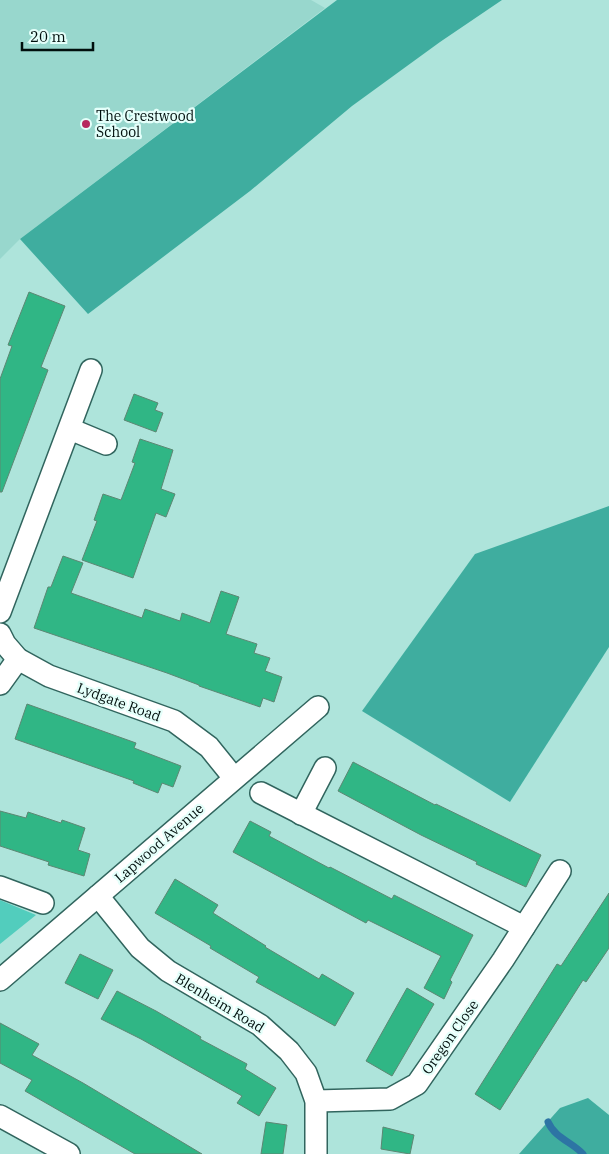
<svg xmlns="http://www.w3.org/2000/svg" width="609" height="1154" viewBox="0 0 609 1154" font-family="'IBM Plex Serif',serif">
<rect width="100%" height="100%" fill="#aee4db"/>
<polygon fill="#98d7cd" points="0,0 311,0 325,8 20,239 0,259"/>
<polygon fill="#52cdbd" points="0,900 36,915 0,944"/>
<g fill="#3fad9f">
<polygon points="337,0 502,0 440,42 352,106 250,191 88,314 20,239"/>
<polygon points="609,506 609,647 510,802 362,711 475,554"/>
<polygon points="588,1098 609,1115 609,1154 519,1154 560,1108"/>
</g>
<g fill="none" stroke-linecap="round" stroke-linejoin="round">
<path stroke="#2d74a4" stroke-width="7" d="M 548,1122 C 555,1138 572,1142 583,1154"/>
</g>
<g fill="#30b685" stroke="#5c8773">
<polygon points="29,292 65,306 41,367 48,370 2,492 0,492 0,379 12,346 8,345"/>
<polygon points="134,394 158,403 155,410 163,413 156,432 124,420"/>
<polygon points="140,439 173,450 161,489 175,494 166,517 156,513 133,578 82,560 97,521 94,520 103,494 121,500 135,463 132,462"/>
<polygon points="63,556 83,563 71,593 142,618 145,609 180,621 182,613 210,623 221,591 239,597 226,634 257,644 254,653 270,658 265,671 282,677 274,702 263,698 260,707 199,686 199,685 167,673 34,628 48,587 51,587"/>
<polygon points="27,704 136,743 134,748 181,766 173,787 162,783 158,793 133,783 134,781 15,739"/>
<polygon points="353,762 435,805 436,804 541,855 526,887 476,864 477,862 421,835 338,791"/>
<polygon points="0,811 26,818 28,812 61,823 62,820 85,828 78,850 90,854 84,876 48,865 49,862 0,846"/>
<polygon points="250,821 271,832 269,836 329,868 330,867 392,899 394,895 473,935 450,980 452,982 444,999 424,988 441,956 368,920 366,923 233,852"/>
<polygon points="175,879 218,905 213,913 266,946 265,947 319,979 322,974 354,993 335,1026 256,982 259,977 210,948 211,946 155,913"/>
<polygon points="609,893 609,948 586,982 583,980 500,1110 475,1094 557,964 561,966"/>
<polygon points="80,954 113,970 98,999 65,983"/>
<polygon points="407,988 434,1004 392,1076 366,1061"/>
<polygon points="117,991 156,1011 201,1037 200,1039 247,1064 245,1069 276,1088 259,1116 237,1103 242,1096 141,1039 101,1019"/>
<polygon points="0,1023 39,1044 32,1055 83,1083 202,1154 135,1154 25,1091 32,1080 0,1063"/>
<polygon points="266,1122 287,1125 283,1154 261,1154"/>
<polygon points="383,1127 414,1135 410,1154 381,1149"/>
</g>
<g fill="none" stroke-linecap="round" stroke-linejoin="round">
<defs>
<g id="street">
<polyline points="70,429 106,444"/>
<polyline points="0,612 91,370"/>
<polyline points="0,634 5,644 18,659 49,676 174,721 209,747 234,778"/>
<polyline points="0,684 18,659"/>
<polyline points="261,793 524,927"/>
<polyline points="301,814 325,768"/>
<polyline points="0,887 43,903"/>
<polyline points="98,896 140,948 168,971 260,1025 289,1051 306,1073 316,1101 316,1154"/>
<polyline points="0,980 318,707"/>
<polyline points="316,1101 390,1099 417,1084 503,960 560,871"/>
<polyline points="0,1116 69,1154"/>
</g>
</defs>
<use href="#street" stroke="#31655e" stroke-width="24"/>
<use href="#street" stroke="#fff" stroke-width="21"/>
</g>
<circle fill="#b6295e" stroke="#e4fffa" stroke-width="2" cx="86" cy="124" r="5"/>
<g text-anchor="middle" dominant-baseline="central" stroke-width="4.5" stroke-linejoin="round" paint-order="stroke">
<g font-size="14" fill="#000f0d" stroke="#e4fffa" text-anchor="start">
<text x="96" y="116">The Crestwood<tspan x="96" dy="16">School</tspan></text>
</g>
<g font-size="14" fill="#000f0d" stroke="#e4fffa">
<text transform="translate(119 702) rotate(20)">Lydgate Road</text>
<text transform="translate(159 843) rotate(-41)">Lapwood Avenue</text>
<text transform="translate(220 1003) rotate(31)">Blenheim Road</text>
<text transform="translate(450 1037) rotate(-55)">Oregon Close</text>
</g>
</g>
<path d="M22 42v8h71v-8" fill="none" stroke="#000f0d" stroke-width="2.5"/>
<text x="30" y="42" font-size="15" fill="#000f0d" stroke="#e4fffa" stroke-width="4" paint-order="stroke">20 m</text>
</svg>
